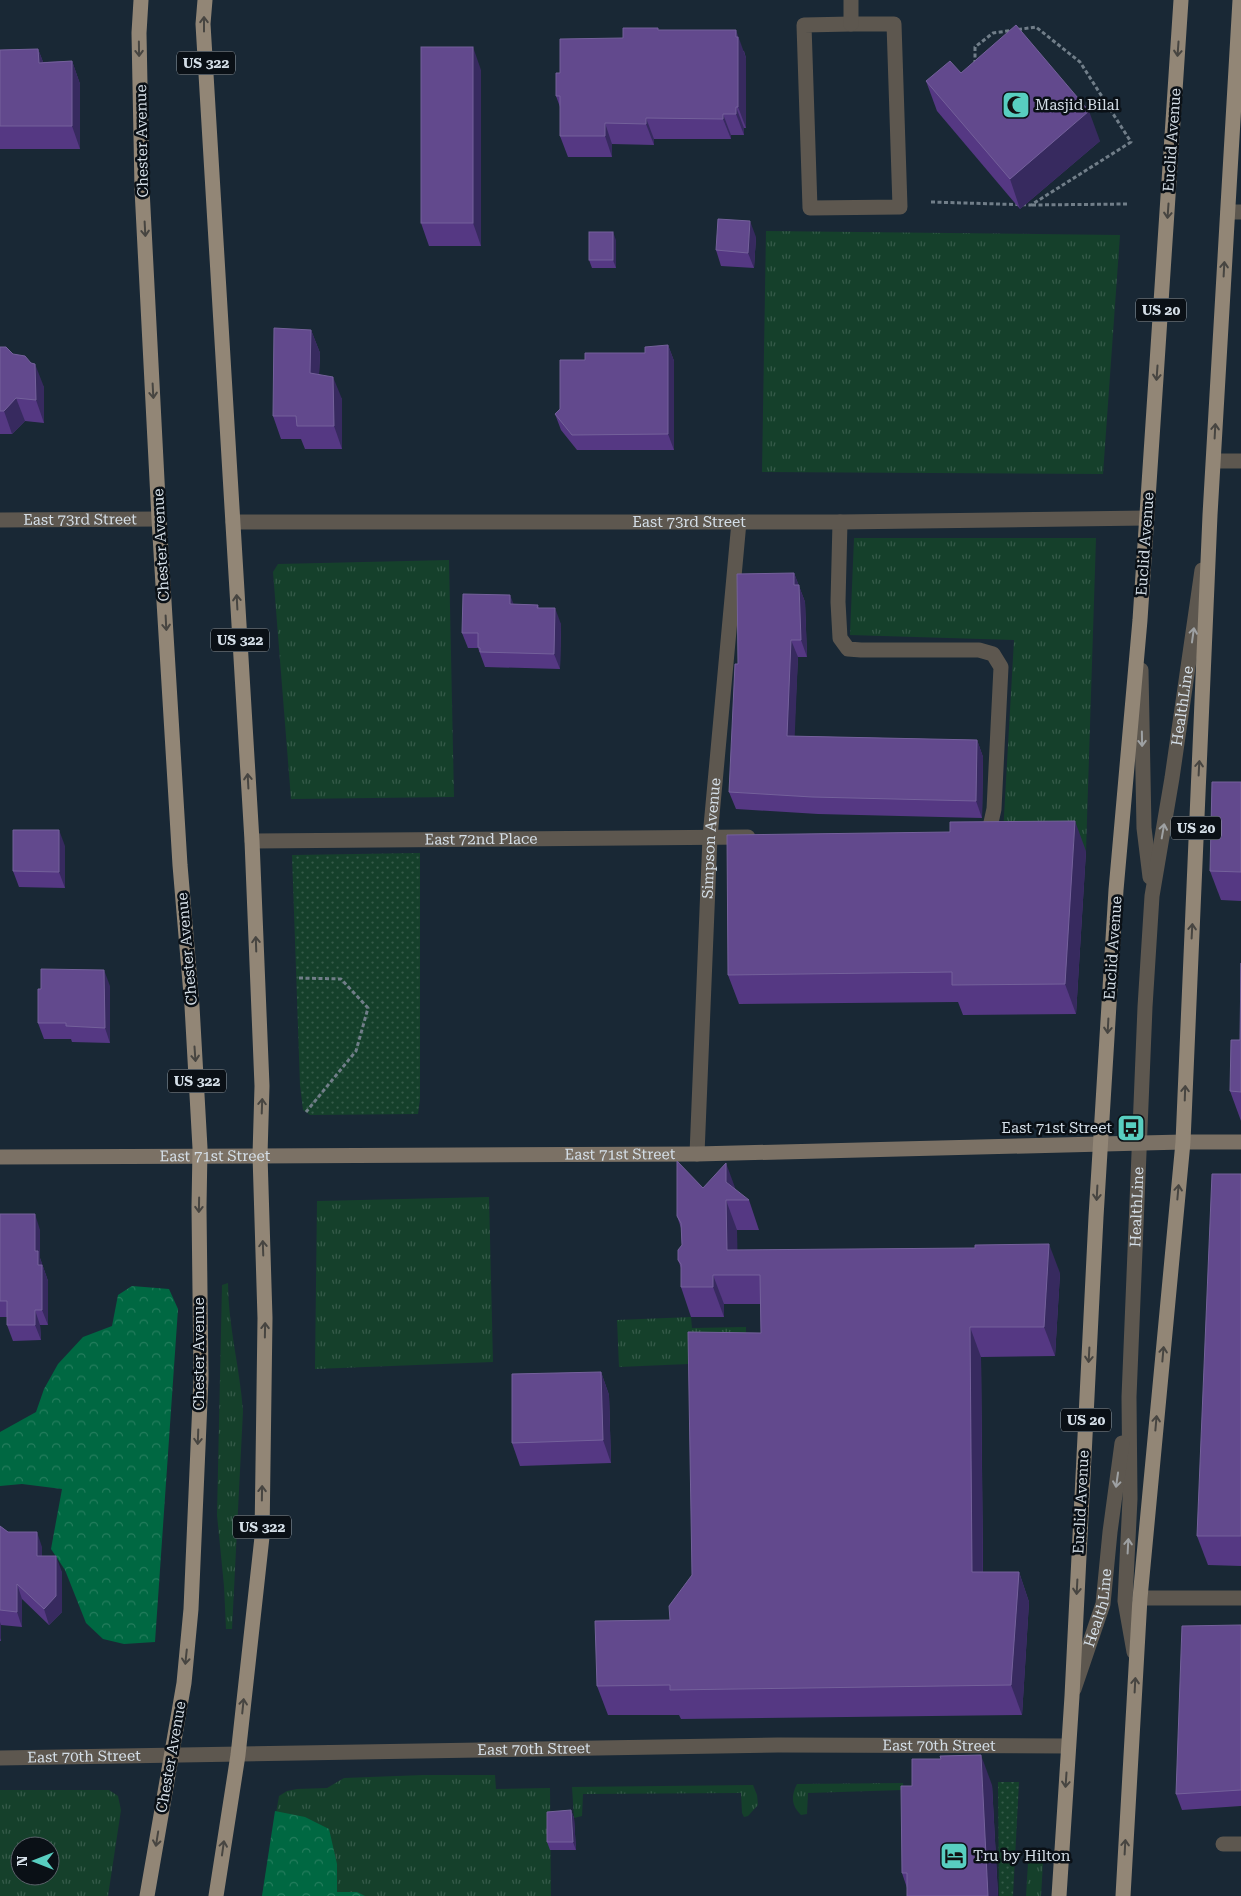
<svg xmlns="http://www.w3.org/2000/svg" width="1241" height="1896" viewBox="0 0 1241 1896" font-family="'Roboto Serif',serif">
<defs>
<pattern id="grass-tufts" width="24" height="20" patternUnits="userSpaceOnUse" patternTransform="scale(1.25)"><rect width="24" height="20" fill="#15402b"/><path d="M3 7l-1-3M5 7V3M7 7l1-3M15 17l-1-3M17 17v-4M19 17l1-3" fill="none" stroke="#365b4a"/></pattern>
<pattern id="forest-crowns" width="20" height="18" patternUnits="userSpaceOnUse" patternTransform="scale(1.25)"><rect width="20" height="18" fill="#006842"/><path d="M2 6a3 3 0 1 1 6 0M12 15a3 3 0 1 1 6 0" fill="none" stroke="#247d5d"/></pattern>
<pattern id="park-dots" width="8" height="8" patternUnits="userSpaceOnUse" patternTransform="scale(1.25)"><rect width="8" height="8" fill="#15402b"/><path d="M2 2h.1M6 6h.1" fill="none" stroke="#365b4a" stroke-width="1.8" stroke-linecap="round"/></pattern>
</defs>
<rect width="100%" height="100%" fill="#192835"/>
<g fill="url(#grass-tufts)" fill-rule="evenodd">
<polygon points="766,231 1120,235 1103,474 762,472"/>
<polygon points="854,538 1096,538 1086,851 1002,851 1014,640 850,635"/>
<polygon points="449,560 454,797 291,799 273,572 278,564"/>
<polygon points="489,1197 493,1362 315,1369 317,1201"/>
<path d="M 228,1283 C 228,1326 240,1368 243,1411 L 232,1629 L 226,1629 L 224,1586 L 217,1515 L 222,1285 Z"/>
<polygon points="691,1317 692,1328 746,1327 746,1362 699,1362 688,1364 619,1367 617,1320"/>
<polygon points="423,1775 495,1775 496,1789 550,1788 551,1896 262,1896 279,1796 287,1791 297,1789 327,1788 344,1778"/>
<path d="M 903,1783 L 903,1790 L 808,1793 L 807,1814 L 801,1815 C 791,1805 791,1796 797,1784 Z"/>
<polygon points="753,1785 757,1795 758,1805 748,1816 744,1817 742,1813 741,1793 583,1794 582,1816 574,1818 572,1787"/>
<path d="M 0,1790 L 109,1790 L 118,1796 L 121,1810 L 108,1896 L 0,1896 ZM 20,1846 L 50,1846 L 50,1876 L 20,1876 Z"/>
<polygon points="1028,1863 1043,1863 1041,1896 1026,1896"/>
</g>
<g fill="url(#forest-crowns)">
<polygon points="132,1286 169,1289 178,1309 155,1642 124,1644 103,1639 86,1623 65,1570 51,1549 62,1489 22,1484 0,1486 0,1432 36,1412 44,1389 58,1364 83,1337 112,1326 118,1295"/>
<polygon points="275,1811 305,1817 329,1829 337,1864 337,1892 357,1892 365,1896 262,1896"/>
</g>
<g fill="url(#park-dots)">
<polygon points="420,853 420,1099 418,1114 310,1115 303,1110 300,1085 292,855"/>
<polygon points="998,1782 1019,1782 1013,1896 999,1896"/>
</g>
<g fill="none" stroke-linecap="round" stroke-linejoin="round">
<g stroke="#717e89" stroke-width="3" stroke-dasharray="4 2.5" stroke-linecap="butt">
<polyline points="931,202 1031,205 1131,142 1080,62 1036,27 993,33 975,47 975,63"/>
<polyline points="1032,205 1127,204"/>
<polyline points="299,978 341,979 368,1008 356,1051 306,1112"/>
</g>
<g stroke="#5d574f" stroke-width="15">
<polygon points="851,24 894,24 900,207 810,208 804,25"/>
<polyline points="851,24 851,0"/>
<polyline points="1228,212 1241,212"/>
<polyline points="1214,461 1241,461"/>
<polyline points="840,522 838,602 840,638 848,649 861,650 979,650 993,654 1001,667 994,809 990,827 980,837"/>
<polyline points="1141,670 1144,828 1150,877"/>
<path id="s1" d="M 252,841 L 748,837"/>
<path id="s2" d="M 697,1154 L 710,837 L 739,522"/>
<path id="s3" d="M 1134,1652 L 1125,1601 L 1130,1499 L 1129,1397 L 1145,1007 L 1152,896 L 1172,778 L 1202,570"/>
<path id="s4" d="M 1074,1689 L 1103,1604 L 1110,1532 L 1122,1443"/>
<polyline points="1223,1844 1241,1844"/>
</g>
<g stroke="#5d574f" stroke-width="15">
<path id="s5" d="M 0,520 L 159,519"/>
<path id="s6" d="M 233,522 L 840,522 L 1147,518"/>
<polyline points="1140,1598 1241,1598"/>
<path id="s7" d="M 0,1758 L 778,1745 L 1068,1746"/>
</g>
<path stroke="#7b7165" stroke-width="15" id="s8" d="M 0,1157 L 697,1154 L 1183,1142 L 1241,1142"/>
<g stroke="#928676" stroke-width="15">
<polyline points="141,0 139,33 142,189 159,519 180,865 192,1006 200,1148 199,1207 201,1378 191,1609 184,1683 147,1896"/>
<polyline points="205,0 203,24 252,841 262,1086 260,1155 265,1318 262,1537 238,1755 216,1896"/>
<polyline points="1059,1896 1072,1696 1096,1217 1116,890 1140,620 1181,0"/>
<polyline points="1123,1896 1140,1598 1183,1142 1210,515 1240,0"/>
</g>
</g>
<g fill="#553883">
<polygon points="659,30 744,51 746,58 746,128 744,128 744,135 731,135 731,139 654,139 654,145 612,144 612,157 568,157 560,136 560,107 556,96 560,73 623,38"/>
<polygon points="38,49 43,62 72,61 80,84 80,149 0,149 0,50"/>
<polygon points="481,70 481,246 429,246 421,223"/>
<polygon points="961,73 1100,141 1020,209 937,111 926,81"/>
<polygon points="756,237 754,268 721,266 716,250"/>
<polygon points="616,240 616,268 592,268 589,260"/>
<polygon points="311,330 320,353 319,374 342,399 342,449 305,449 301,439 281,439 273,416"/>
<polygon points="668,345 674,361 674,450 577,450 561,430 555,414 560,409 585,360 645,353"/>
<polygon points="0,347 44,387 44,423 25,421 12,434 0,434"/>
<polygon points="794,573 805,602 807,657 798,657 794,736 977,740 983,757 982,818 818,814 736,809 729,792 738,664"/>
<polygon points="514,604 538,605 539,608 561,624 560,669 485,667 478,648 468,648 462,633"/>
<polygon points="1241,782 1241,901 1221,900 1210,871"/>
<polygon points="65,846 65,888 19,887 13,871"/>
<polygon points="1086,851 1076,1014 963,1015 958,1002 739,1004 728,975"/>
<polygon points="1241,963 1241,1121 1230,1091 1240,1040"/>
<polygon points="110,986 110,1043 72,1042 71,1039 44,1039 38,1023"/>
<polygon points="1241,1174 1241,1566 1208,1565 1197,1536"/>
<polygon points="703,1188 749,1200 759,1230 737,1230 737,1250 1060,1273 1055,1356 981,1357 983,1572 1019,1572 1029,1602 1022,1715 681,1719 679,1715 608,1715 597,1686 670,1620 692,1575 761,1333 760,1304 724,1304 724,1317 691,1317 681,1287 681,1268 678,1260 682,1245 681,1228 677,1216"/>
<polygon points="0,1214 40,1230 40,1258 48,1281 48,1325 40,1325 41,1340 13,1341 7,1325 7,1317 0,1317"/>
<polygon points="601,1372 609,1395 611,1463 520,1466 512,1443"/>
<polygon points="0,1526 8,1532 42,1547 42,1556 62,1572 62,1612 49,1625 22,1599 22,1627 1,1625 1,1641 0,1641"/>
<polygon points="1241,1625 1241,1806 1182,1810 1176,1794"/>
<polygon points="992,1785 998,1896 907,1896 907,1888 902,1873"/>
<polygon points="571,1810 574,1818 576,1850 550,1850 547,1842"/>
</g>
<g fill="#372a5f">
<polygon points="736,30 746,58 746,128 738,107"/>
<polygon points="473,47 481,70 481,246 473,223"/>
<polygon points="38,49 47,72 39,63"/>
<polygon points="72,61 80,84 80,149 72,126"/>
<polygon points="736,107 744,128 744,135 736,114"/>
<polygon points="1089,111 1100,141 1020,209 1010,179"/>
<polygon points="723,114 731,135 731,139 723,119"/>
<polygon points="646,118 654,139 654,145 646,124"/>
<polygon points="605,123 612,144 612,157 605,136"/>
<polygon points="750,221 756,237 754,268 748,253"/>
<polygon points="613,232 616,240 616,268 613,260"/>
<polygon points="311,330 320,353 318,396 310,373"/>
<polygon points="668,345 674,361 674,450 668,434"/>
<polygon points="35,364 44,387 44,423 36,400"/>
<polygon points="333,377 342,399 342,449 334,426"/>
<polygon points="16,398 25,421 12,434 4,411"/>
<polygon points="794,573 805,602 807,657 801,640 794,585"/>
<polygon points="510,595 516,610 510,604"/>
<polygon points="555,608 561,624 560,669 554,654"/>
<polygon points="791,640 798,657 794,753 787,736"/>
<polygon points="977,740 983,757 982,818 976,801"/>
<polygon points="1075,821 1086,851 1076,1014 1065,984"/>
<polygon points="59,830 65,846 65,888 59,872"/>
<polygon points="104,970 110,986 110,1043 105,1028"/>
<polygon points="726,1163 737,1193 726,1182"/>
<polygon points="726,1200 737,1230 738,1275 727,1250"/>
<polygon points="35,1214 40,1230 40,1258 48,1281 48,1325 42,1310 35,1251"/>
<polygon points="1049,1244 1060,1273 1055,1356 1044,1327"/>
<polygon points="713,1275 724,1304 724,1317 713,1287"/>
<polygon points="35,1310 40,1325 41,1340 35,1325"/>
<polygon points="970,1327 981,1357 983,1601 972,1572"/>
<polygon points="601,1372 609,1395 611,1463 603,1440"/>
<polygon points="37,1532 42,1547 42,1572 37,1556"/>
<polygon points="56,1556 62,1572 62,1612 49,1625 44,1609"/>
<polygon points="1019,1572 1029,1602 1022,1715 1011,1685"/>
<polygon points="17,1584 22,1599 22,1627 17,1612"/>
<polygon points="0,1622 1,1625 1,1641 0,1638"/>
<polygon points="981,1755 992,1785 998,1896 988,1896"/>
<polygon points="571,1810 574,1818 576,1850 573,1842"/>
</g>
<g fill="#62498d" stroke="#74619b">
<polygon points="1016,25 1089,111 1010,179 926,81 950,61 961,73"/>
<polygon points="623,28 658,28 658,30 736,30 736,37 738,37 738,107 736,107 736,114 723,114 723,119 646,118 646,124 605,123 605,136 560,136 560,96 556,96 556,73 560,73 560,39 623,38"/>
<rect x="421" y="47" width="52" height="176"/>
<polygon points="38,49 39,63 72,61 72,126 0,126 0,50"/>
<polygon points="718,219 750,221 748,253 716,250"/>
<rect x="589" y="232" width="24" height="28"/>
<polygon points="274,328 311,330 310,373 333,377 334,426 297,426 296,416 273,416"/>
<polygon points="668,345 668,434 572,435 555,414 560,409 560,360 585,360 585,353 645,353 645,347"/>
<polygon points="0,347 6,347 13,354 25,356 31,363 35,364 36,400 16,398 4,411 0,411"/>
<polygon points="794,573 794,585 799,585 801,640 791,640 787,736 977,740 976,801 812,797 729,792 735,664 738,664 737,574"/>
<polygon points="463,594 510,595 510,604 538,605 537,608 555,608 554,654 480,652 480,648 478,647 478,633 462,633"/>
<polygon points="1212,782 1241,782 1241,872 1210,871"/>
<polygon points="1075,821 1065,984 952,985 952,972 728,975 727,835 950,832 950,822"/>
<polygon points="13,830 59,830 59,872 13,871"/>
<polygon points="1241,963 1241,1092 1230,1091 1231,1040 1240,1040"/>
<polygon points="41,969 104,970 105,1028 66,1026 66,1023 38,1023 38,989 41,989"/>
<polygon points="677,1161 703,1188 726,1163 726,1182 749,1200 726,1200 727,1250 975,1248 975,1245 1049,1244 1044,1327 970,1327 972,1572 1019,1572 1011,1685 670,1690 670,1685 597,1686 595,1621 670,1620 669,1606 692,1575 688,1332 761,1333 760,1275 713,1275 713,1287 681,1287 681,1264 678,1260 678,1250 682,1245 681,1223 677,1216"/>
<polygon points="1212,1174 1241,1174 1241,1536 1197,1536"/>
<polygon points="0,1214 35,1214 35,1251 38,1251 38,1265 42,1265 42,1310 35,1310 35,1325 7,1325 7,1301 0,1301"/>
<polygon points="601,1372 603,1440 512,1443 512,1374"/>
<polygon points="0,1526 8,1532 37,1532 37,1556 56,1556 56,1596 44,1609 17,1584 17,1612 0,1610"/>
<polygon points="1241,1625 1241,1790 1176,1794 1182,1626"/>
<polygon points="981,1755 988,1896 907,1896 907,1873 902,1873 901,1786 912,1786 912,1759 941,1759 940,1756"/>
<polygon points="571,1810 573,1842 547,1842 547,1812"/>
</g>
<defs><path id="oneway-shaft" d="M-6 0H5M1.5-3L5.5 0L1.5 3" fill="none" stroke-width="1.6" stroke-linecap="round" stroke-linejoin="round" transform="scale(1.25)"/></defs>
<g stroke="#474541">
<use href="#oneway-shaft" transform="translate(204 24) rotate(-90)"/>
<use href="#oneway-shaft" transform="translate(139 49) rotate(89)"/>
<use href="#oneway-shaft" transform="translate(1178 49) rotate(94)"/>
<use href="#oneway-shaft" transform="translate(1168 211) rotate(94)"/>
<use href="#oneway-shaft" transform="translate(145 229) rotate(87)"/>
<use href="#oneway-shaft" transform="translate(1224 269) rotate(-87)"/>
<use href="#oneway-shaft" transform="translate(1157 373) rotate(94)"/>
<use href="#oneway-shaft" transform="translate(153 391) rotate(87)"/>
<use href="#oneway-shaft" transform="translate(1215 431) rotate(-87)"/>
<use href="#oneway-shaft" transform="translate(237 602) rotate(-93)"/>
<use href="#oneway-shaft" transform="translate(166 623) rotate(87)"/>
<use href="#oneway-shaft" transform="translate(1199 768) rotate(-87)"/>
<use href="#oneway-shaft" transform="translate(248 781) rotate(-93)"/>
<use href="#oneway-shaft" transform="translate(1192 931) rotate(-87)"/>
<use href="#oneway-shaft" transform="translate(256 944) rotate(-92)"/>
<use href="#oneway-shaft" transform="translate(1108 1026) rotate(93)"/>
<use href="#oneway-shaft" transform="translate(195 1054) rotate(86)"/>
<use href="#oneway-shaft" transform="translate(1185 1093) rotate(-88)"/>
<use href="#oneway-shaft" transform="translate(262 1106) rotate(-88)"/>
<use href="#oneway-shaft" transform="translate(1178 1192) rotate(-85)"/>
<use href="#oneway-shaft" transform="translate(1097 1193) rotate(93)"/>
<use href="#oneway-shaft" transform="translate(199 1205) rotate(91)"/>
<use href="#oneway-shaft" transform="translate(263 1248) rotate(-92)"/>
<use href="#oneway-shaft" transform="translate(265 1330) rotate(-89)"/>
<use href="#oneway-shaft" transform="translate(1163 1354) rotate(-85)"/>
<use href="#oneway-shaft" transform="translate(1089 1355) rotate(93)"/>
<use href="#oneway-shaft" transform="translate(1156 1423) rotate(-85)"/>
<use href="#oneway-shaft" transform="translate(198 1437) rotate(92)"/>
<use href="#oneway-shaft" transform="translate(262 1493) rotate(-89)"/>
<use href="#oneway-shaft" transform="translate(1077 1587) rotate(93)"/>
<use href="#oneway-shaft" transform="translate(186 1657) rotate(96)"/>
<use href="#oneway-shaft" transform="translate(1135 1685) rotate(-87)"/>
<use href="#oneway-shaft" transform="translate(243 1706) rotate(-84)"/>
<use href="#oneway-shaft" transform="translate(1066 1780) rotate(94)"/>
<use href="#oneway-shaft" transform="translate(157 1839) rotate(99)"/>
<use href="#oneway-shaft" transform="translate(1125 1847) rotate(-87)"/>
<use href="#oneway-shaft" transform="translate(223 1848) rotate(-82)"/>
</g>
<g stroke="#9ea1a3">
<use href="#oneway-shaft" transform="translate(1193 635) rotate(-82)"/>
<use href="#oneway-shaft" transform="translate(1142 739) rotate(89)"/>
<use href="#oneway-shaft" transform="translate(1163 831) rotate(-80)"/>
<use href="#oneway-shaft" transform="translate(1117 1480) rotate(98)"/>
<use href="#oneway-shaft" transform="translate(1128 1546) rotate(-87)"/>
</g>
<defs>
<symbol id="mosque-square" viewBox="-11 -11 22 22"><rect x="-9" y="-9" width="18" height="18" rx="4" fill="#58cec0" stroke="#0a1016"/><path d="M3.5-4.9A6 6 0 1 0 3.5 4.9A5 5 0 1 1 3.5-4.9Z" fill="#111"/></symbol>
<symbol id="bus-square" viewBox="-11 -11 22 22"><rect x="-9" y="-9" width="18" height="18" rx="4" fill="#58cec0" stroke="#0a1016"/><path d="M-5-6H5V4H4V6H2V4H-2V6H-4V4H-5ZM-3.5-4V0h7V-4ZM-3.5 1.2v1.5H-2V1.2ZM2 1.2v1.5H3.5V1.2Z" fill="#111"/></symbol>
<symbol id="hotel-square" viewBox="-11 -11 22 22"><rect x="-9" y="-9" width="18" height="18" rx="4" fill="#58cec0" stroke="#0a1016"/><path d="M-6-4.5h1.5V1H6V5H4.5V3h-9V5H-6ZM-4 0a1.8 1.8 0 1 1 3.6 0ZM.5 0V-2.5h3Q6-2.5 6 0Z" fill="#111"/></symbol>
</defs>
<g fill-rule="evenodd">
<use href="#mosque-square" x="1000" y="89" width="32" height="32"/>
<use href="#bus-square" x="1115" y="1112" width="32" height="32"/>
<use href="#hotel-square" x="938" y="1840" width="32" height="32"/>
</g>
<g text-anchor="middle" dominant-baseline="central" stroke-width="5" stroke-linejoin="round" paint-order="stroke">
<g fill="#0a1016" stroke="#97a0a8" stroke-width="1">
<rect x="177" y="51.5" width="58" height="23" rx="4"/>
<rect x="1136" y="298.5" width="50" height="23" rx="4"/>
<rect x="211" y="628.5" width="58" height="23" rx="4"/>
<rect x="1171" y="816.5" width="50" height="23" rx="4"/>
<rect x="168" y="1069.5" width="58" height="23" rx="4"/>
<rect x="1061" y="1408.5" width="50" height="23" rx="4"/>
<rect x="233" y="1515.5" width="58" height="23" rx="4"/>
</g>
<g font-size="14" font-weight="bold" fill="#d4dee7">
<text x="206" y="63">US 322</text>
<text x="1161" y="310">US 20</text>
<text x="240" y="640">US 322</text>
<text x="1196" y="828">US 20</text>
<text x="197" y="1081">US 322</text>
<text x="1086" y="1420">US 20</text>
<text x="262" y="1527">US 322</text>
</g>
<g font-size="15" fill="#d4dee7" stroke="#0a1016" text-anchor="start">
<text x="1035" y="105">Masjid Bilal</text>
<text x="1112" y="1128" text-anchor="end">East 71st Street</text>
<text x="973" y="1856">Tru by Hilton</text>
</g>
<g font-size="15" fill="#d4dee7" stroke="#0a1016">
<text transform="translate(1172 140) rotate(-86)">Euclid Avenue</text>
<text transform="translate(142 141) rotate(-91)">Chester Avenue</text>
<text stroke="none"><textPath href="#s5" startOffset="80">East 73rd Street</textPath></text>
<text stroke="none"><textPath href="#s6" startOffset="456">East 73rd Street</textPath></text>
<text transform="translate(1145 544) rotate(-86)">Euclid Avenue</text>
<text transform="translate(161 545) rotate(-93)">Chester Avenue</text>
<text stroke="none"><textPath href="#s3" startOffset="950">HealthLine</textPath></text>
<text stroke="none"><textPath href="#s2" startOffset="316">Simpson Avenue</textPath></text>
<text stroke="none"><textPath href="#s1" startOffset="229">East 72nd Place</textPath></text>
<text transform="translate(1113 948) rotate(-86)">Euclid Avenue</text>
<text transform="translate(187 949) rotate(-95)">Chester Avenue</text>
<text stroke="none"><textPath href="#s8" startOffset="620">East 71st Street</textPath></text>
<text stroke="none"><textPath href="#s8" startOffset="215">East 71st Street</textPath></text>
<text stroke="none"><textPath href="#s3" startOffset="446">HealthLine</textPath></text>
<text transform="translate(199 1354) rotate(-90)">Chester Avenue</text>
<text transform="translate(1081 1502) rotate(-87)">Euclid Avenue</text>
<text stroke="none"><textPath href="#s4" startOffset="85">HealthLine</textPath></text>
<text stroke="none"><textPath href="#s7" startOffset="939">East 70th Street</textPath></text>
<text stroke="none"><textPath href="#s7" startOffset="534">East 70th Street</textPath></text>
<text stroke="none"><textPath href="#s7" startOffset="84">East 70th Street</textPath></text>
<text transform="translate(171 1757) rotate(-80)">Chester Avenue</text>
</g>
</g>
<g transform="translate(35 1861) rotate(270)"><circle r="24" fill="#0a1016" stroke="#5b626a"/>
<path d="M0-4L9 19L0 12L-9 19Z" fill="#58cec0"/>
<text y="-8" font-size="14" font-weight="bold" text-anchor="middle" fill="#d4dee7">N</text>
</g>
</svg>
